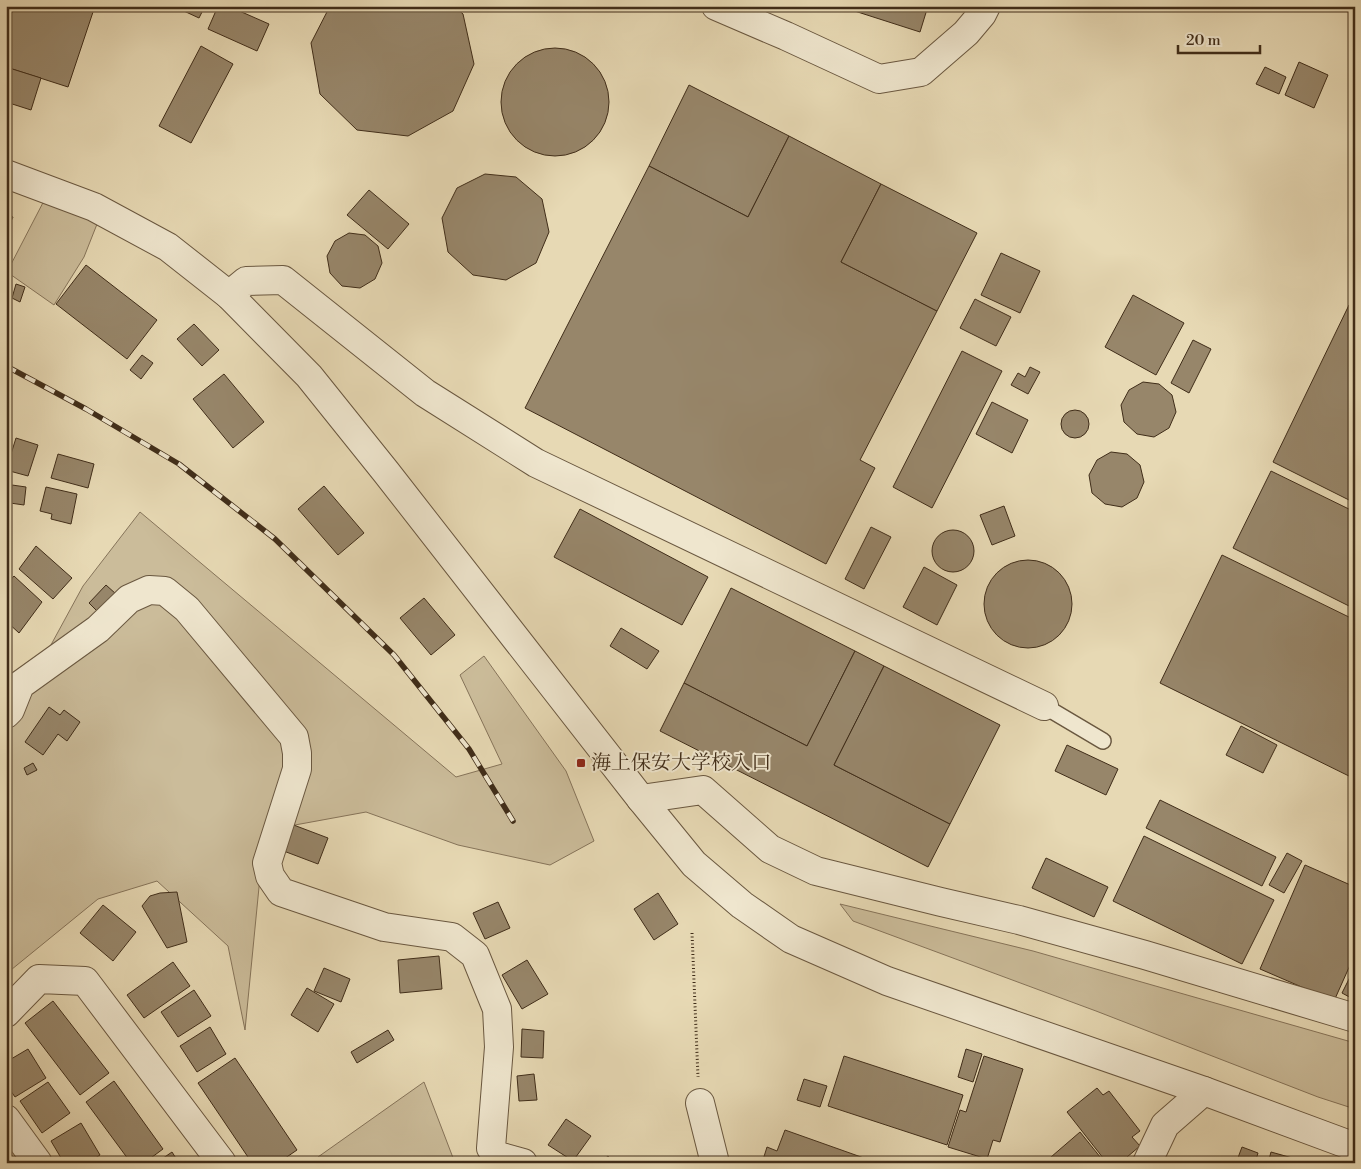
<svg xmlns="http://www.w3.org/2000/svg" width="1361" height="1169" viewBox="0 0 1361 1169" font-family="'Libre Bodoni','Noto Serif JP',serif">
<rect width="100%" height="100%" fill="#e7d9b4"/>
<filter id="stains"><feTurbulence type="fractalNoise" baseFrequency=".004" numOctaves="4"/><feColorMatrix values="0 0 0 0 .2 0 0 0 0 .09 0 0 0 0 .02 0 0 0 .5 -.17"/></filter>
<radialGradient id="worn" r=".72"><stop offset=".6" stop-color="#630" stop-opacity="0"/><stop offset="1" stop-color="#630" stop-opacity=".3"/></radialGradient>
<g fill="#cbbc9a" stroke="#86745a">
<polygon points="48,193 101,214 84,257 54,305 7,272"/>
<polygon points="140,512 456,777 502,764 460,675 484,656 566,771 594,841 550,865 458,845 366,812 273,829 260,877 245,1030 228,946 157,881 98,899 6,974 6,717 15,711 83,586"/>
<polygon points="840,904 1033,951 1355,1043 1355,1109 1318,1097 1096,1011 853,921"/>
<polygon points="424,1082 455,1163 322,1163 318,1157"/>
</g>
<g fill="#97866a" stroke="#402d19">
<polygon points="6,6 95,6 68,87 6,67"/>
<polygon points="173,6 205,6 199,18"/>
<polygon points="218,6 228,6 269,24 257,51 208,29"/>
<polygon points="330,6 454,6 463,14 474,64 453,111 408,136 357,130 320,94 311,43"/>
<polygon points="839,6 928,6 920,32"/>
<polygon points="201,46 233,64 191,143 159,126"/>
<circle cx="555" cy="102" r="54"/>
<polygon points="1299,62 1328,75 1314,108 1285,95"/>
<polygon points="6,67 41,78 31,110 6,102"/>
<polygon points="1265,67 1286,77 1279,94 1256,84"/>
<polygon points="689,85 789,136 748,217 649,166"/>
<polygon points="789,136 881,184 841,262 937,311 860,460 875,468 826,564 525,408 649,166 748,217"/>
<polygon points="485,174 516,177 542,199 549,232 536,263 506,280 473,275 448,252 442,218 457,188"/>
<polygon points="881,184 977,233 937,311 841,262"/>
<polygon points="369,190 409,224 388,249 347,215"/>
<polygon points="6,214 13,217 6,232"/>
<polygon points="349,233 365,235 378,246 382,263 375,279 360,288 342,286 330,273 327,256 335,241"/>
<polygon points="1001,253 1040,271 1020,313 981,295"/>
<polygon points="86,265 157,320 127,359 56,304"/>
<polygon points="16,284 25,287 20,302 12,298"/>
<polygon points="1133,295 1184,323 1156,375 1105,347"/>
<polygon points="975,299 1011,317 996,346 960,328"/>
<polygon points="1349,305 1355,308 1355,503 1273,462"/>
<polygon points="194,324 219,350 202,366 177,339"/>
<polygon points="1193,340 1211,349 1189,393 1171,383"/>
<polygon points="962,351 1002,371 932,508 893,487"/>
<polygon points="142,355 153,363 141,379 130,370"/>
<polygon points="1030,367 1040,372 1028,394 1011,385 1018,373 1025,377"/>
<polygon points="224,374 264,422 233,448 193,399"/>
<polygon points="1143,382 1159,384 1172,395 1176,412 1169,428 1154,437 1137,434 1124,422 1121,405 1129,390"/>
<polygon points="992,402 1028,420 1012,453 976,434"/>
<circle cx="1075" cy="424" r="14"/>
<polygon points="16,438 38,445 28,476 6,470"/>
<polygon points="1111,452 1127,454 1140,465 1144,482 1137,498 1122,507 1105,504 1092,493 1089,475 1097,460"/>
<polygon points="58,454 94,464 88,488 51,478"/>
<polygon points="1271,471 1355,512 1355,609 1233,548"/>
<polygon points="12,485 26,487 24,505 10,503"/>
<polygon points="324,486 364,533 338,555 298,509"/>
<polygon points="46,487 77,494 71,524 51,519 52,514 40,511"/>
<polygon points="1004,506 1015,536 992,545 980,515"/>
<polygon points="580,509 708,577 682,625 554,557"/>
<polygon points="871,527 891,537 864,589 845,579"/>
<circle cx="953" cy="551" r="21"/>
<polygon points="36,546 72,578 53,599 19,569"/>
<polygon points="1222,555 1355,620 1355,779 1160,683"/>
<circle cx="1028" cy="604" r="44"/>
<polygon points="924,567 957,585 937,625 903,607"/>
<polygon points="14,576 42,602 19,633 6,621 6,617 9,614 6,611 6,604 11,598 6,594 6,585"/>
<polygon points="106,585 116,594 98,612 89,603"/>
<polygon points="731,588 855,651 807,746 684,683"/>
<polygon points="424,598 455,635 431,655 400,618"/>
<polygon points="621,628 659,651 647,669 610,646"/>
<polygon points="855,651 884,666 834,765 950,824 928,867 660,731 684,683 807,746"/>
<polygon points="884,666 1000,725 950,824 834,765"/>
<polygon points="49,707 60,715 64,710 80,722 67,741 58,734 43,755 25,742"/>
<polygon points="1241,726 1277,745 1263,773 1226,755"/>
<polygon points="1067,745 1118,769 1106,795 1055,771"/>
<polygon points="33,763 37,770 27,775 24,768"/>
<polygon points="1160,800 1276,857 1262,886 1146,828"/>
<polygon points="291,824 328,838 318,864 281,850"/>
<polygon points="1144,836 1274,900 1242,964 1113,901"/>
<polygon points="1287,853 1302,861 1284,893 1269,885"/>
<polygon points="1046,858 1108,887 1094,917 1032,888"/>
<polygon points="1305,865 1355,887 1355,954 1334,1001 1260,969"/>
<polygon points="177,892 187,942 167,948 142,906 150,896 160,893"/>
<polygon points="658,893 678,924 654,940 634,909"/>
<polygon points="498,902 510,928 485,939 473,913"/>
<polygon points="103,905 136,932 113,961 80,933"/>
<polygon points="439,956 442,989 400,993 398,960"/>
<polygon points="527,960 548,994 522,1009 502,975"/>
<polygon points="173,962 190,986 144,1018 127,995"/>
<polygon points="1355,967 1355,1000 1342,993"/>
<polygon points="324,968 350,979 341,1002 314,991"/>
<polygon points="307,988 334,1004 318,1032 291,1015"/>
<polygon points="194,990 211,1016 178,1037 161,1012"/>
<polygon points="53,1001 109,1073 80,1095 25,1023"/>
<polygon points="210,1027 226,1054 197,1072 180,1046"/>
<polygon points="522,1029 544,1031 543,1058 521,1057"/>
<polygon points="388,1030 394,1040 357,1063 351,1052"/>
<polygon points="28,1049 46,1078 15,1097 6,1084 6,1062"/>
<polygon points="966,1049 982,1054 973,1082 958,1077"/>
<polygon points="844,1056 963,1095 947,1145 828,1106"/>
<polygon points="984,1056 1023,1069 1000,1142 993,1140 987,1159 948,1147 960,1110 966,1112"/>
<polygon points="235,1058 297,1150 278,1163 252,1163 198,1083"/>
<polygon points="534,1074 537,1100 519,1101 517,1076"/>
<polygon points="804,1079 827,1086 820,1107 797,1100"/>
<polygon points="114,1081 163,1149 144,1163 131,1163 86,1102"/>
<polygon points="48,1082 70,1113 42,1133 20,1101"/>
<polygon points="1097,1088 1103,1095 1109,1091 1140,1131 1132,1137 1140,1146 1120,1163 1107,1163 1067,1112"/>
<polygon points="566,1119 591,1136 573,1161 548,1145"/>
<polygon points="81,1123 100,1155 88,1163 64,1163 51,1141"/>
<polygon points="785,1130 878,1163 762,1163 767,1147 777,1151"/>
<polygon points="1080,1132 1105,1163 1044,1163"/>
<polygon points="1242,1147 1258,1153 1255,1163 1236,1163"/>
<polygon points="172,1152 179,1163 156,1163"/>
<polygon points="1271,1152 1296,1159 1295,1163 1268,1163"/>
<polygon points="608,1156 614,1163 600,1163"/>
</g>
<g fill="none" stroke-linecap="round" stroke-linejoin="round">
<defs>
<polyline id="service" points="1044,706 1103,741"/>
<g id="minor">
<polyline points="229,295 246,281 283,280 425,393 536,463 1044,706"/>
<polyline points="6,714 10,710 20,685 98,629 129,599 149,590 165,591 187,609 294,737 297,753 297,769 267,863 270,876 281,892 384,927 452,937 475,955 497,1009 499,1047 491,1148 498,1156 523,1163"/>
<polyline points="641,799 703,790 770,849 816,871 941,902 1019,920 1145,955 1355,1018"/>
<polyline points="6,1013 39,979 85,981 222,1163"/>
<polyline points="700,1103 715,1163"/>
<polyline points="6,1119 38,1163"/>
<polyline points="1147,1163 1165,1125 1204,1091"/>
</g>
<g id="tertiary">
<polyline points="716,6 786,36 879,79 921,72 966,33 982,14 986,6"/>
<polyline points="6,174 94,207 168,247 229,295 309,376 386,472 641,799 694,864 742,905 791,939 887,981 1204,1091 1355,1147"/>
</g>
</defs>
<use href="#service" stroke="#6a5840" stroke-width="18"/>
<use href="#minor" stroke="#6a5840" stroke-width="30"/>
<use href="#tertiary" stroke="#6a5840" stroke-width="30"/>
<polyline stroke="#402d19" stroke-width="3" stroke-dasharray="1 2.5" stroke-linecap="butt" points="692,933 698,1077"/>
<use href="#service" stroke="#efe6ce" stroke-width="15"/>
<use href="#minor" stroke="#efe6ce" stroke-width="28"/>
<use href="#tertiary" stroke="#efe6ce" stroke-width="28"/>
<defs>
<polyline id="rail" points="6,366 86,409 179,464 275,539 394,655 469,749 513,821"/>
</defs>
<use href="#rail" stroke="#402d19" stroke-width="5.5"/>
<use href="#rail" stroke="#efe6ce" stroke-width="4" stroke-dasharray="11" stroke-linecap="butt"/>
</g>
<rect fill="#8f2418" stroke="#efe6ce" stroke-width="2" x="576" y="758" width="10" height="10" rx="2.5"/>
<g text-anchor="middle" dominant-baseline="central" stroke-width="4" stroke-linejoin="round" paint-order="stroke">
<g font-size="20" fill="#402d19" stroke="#efe6ce" text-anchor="start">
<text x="591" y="763">海上保安大学校入口</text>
</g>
</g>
<rect width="1361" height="1169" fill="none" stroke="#e7d9b4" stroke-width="25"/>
<rect x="8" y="8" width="1346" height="1154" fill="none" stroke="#402d19" stroke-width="2.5"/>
<rect x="12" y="12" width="1336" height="1144" fill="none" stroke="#402d19"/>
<path d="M1178 45v8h82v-8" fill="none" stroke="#402d19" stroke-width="2.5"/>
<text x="1186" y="45" font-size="15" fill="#402d19" stroke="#efe6ce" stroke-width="4" paint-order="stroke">20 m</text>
<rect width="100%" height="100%" filter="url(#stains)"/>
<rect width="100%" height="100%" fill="url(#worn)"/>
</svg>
